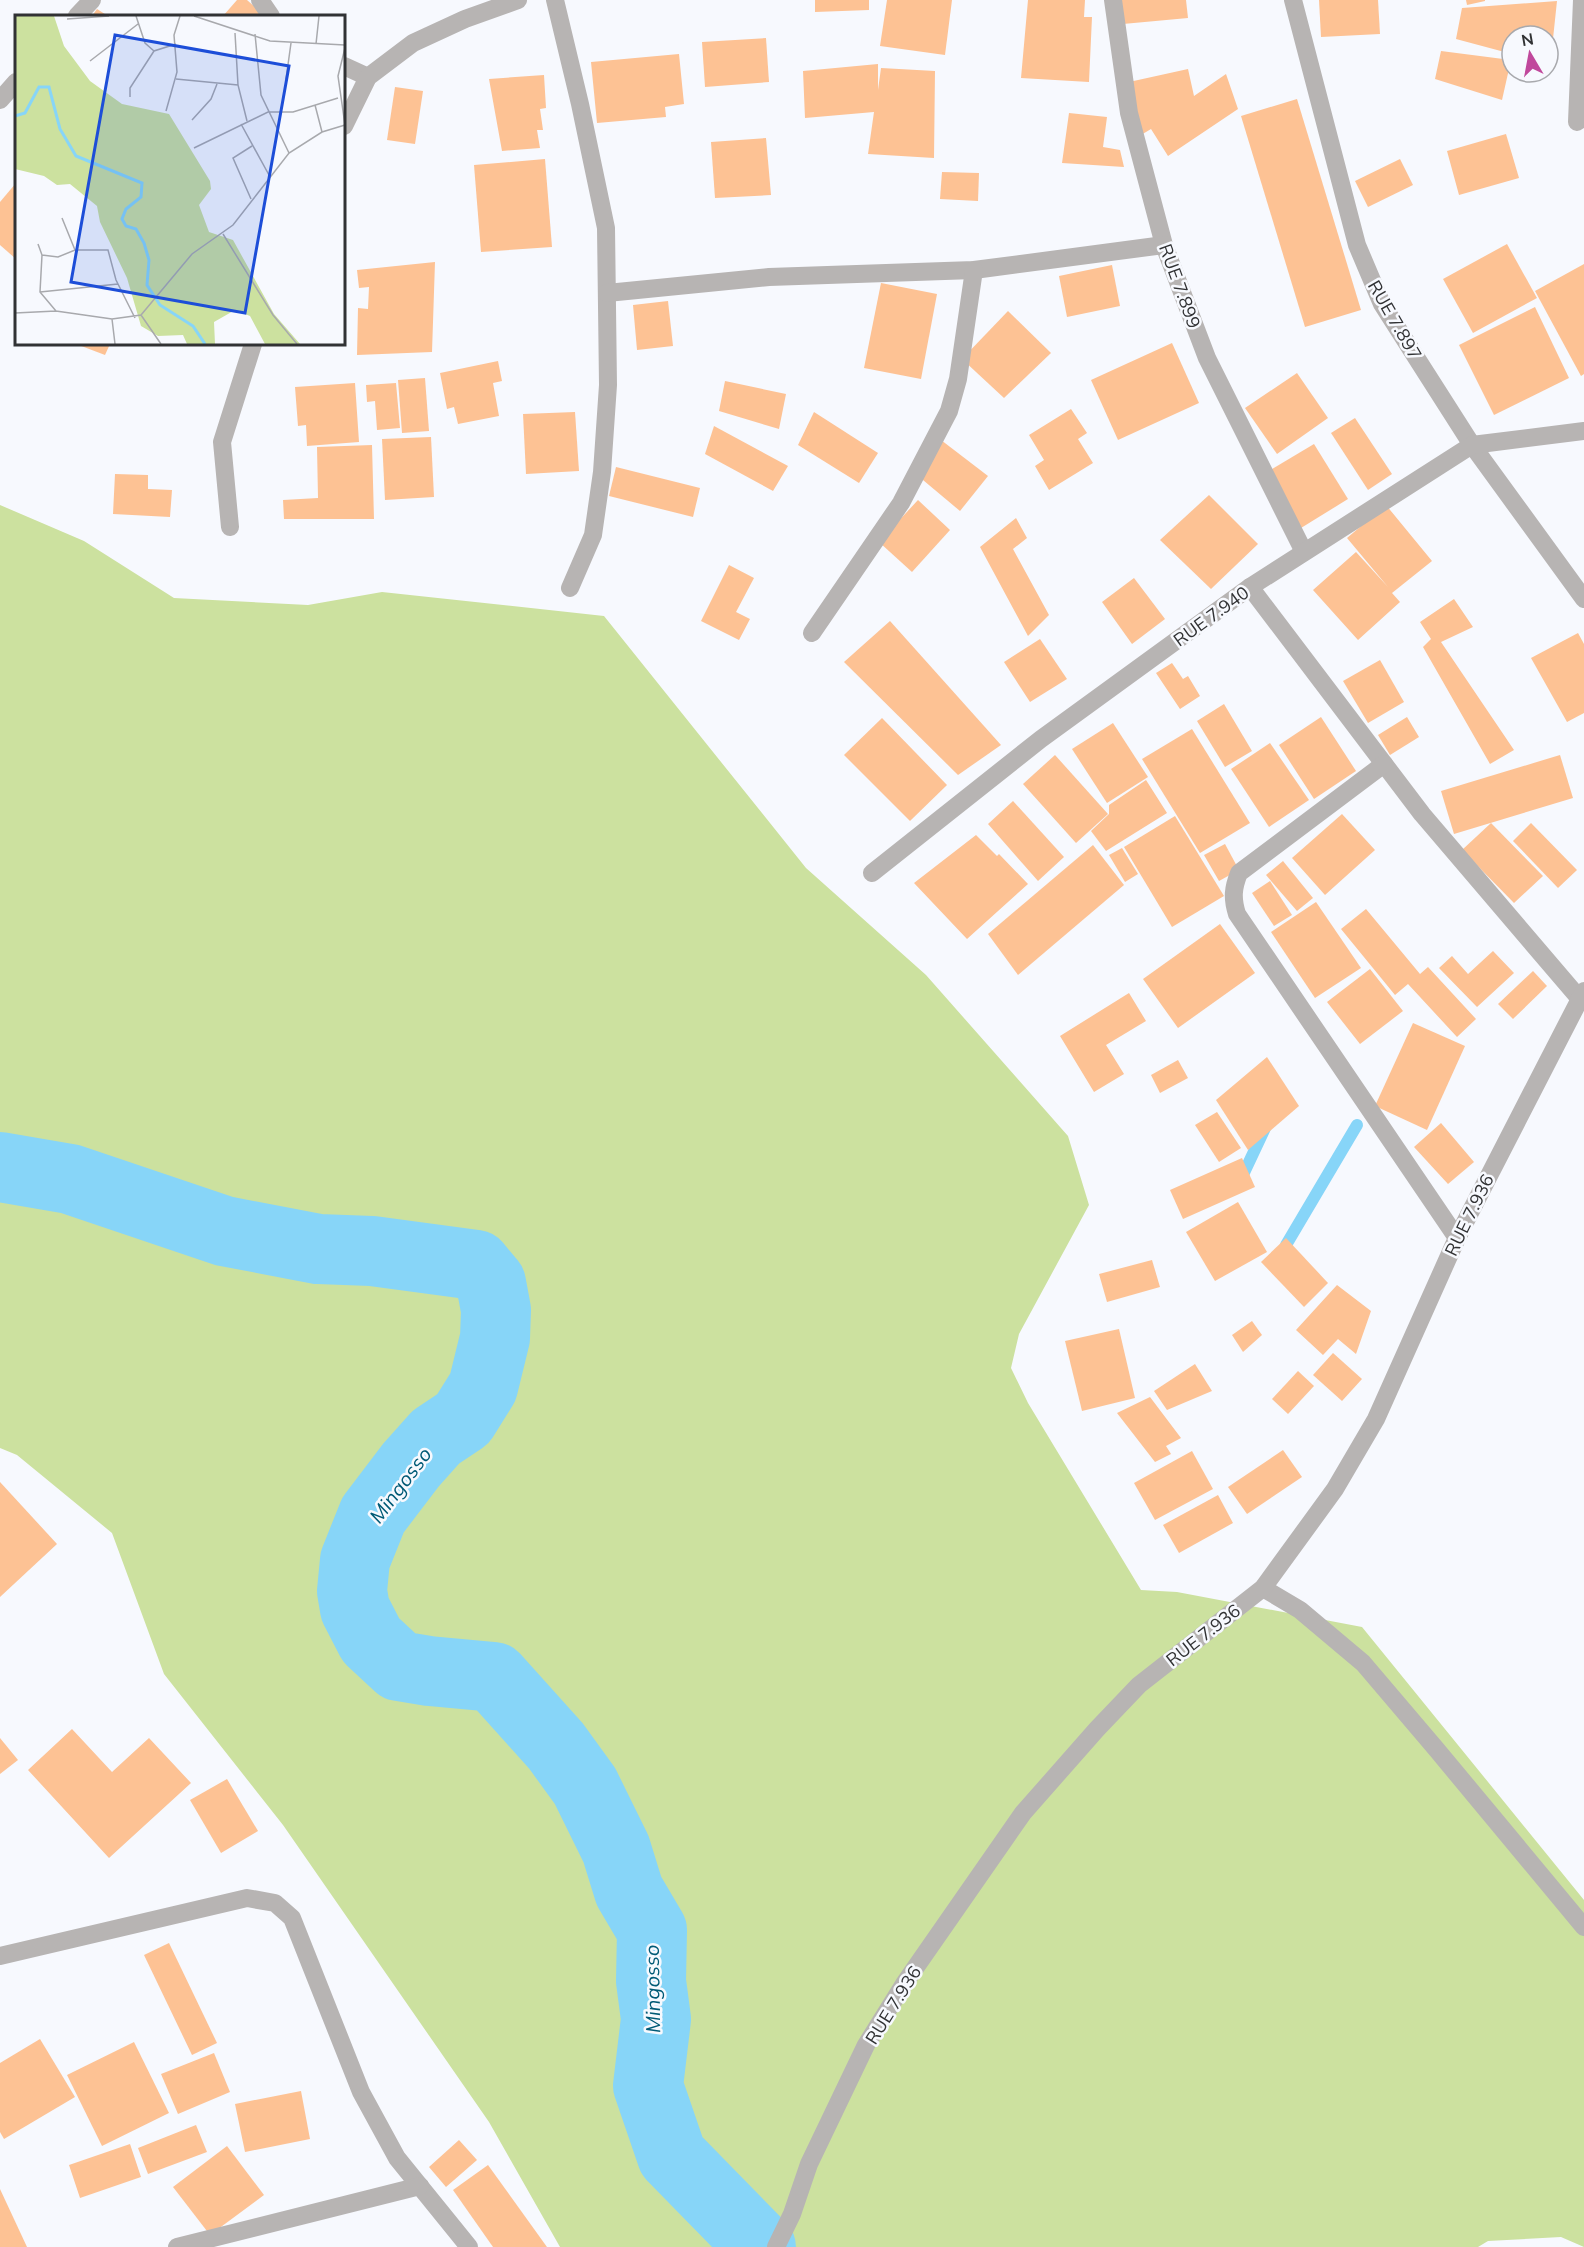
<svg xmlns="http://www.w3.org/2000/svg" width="1584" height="2247" viewBox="0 0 1584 2247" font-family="Mulish,sans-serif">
<rect width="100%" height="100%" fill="#f7f9fe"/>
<polygon fill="#cce19f" points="0,505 84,541 174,598 308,605 382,592 604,616 806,868 926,975 1068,1136 1089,1205 1019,1334 1011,1368 1028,1403 1141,1590 1177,1592 1362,1627 1584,1900 1584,2247 1561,2237 1488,2241 1478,2247 560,2247 489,2122 283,1825 164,1674 112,1533 17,1455 0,1448"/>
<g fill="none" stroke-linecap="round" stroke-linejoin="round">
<g stroke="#87d5f8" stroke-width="12">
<polyline points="1242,1177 1266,1126"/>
<polyline points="1286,1245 1357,1125"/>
</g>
<polyline stroke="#87d5f8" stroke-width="70" points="0,1167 70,1179 224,1231 318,1249 372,1251 476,1265 491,1283 496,1310 495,1338 483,1387 463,1419 436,1437 411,1465 373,1515 355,1560 352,1591 355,1609 371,1640 399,1666 429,1671 494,1677 556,1746 585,1786 616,1849 629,1891 652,1930 651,1981 656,2019 648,2086 672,2156 761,2247"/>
</g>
<g fill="#fdc294">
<polygon points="237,0 247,0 264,15 263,16 223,16"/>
<polygon points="815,0 869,0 869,10 815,12"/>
<polygon points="887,0 952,0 945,55 880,46"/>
<polygon points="1028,0 1085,0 1084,17 1092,17 1089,82 1021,78"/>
<polygon points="1121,0 1186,0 1188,18 1123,24"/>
<polygon points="1319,0 1378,0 1380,34 1321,37"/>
<polygon points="1466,0 1485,0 1485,1 1467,5"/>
<polygon points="1557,1 1550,67 1548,36 1512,36 1512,54 1456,39 1462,8"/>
<polygon points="97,9 108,16 92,16"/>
<polygon points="766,38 769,82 705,87 702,42"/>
<polygon points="1441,51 1511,60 1502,100 1435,79"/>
<polygon points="679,54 684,104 665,107 666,117 597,123 591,62"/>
<polygon points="878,64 878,90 881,68 935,71 934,158 868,154 874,112 805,118 803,71"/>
<polygon points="1188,69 1194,96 1226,74 1238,109 1168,156 1151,129 1141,135 1129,82"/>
<polygon points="544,75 546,108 540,109 543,130 537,130 540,148 502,151 489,79"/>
<polygon points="395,87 423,91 415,144 387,140"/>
<polygon points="1297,99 1361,310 1305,327 1241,116"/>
<polygon points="1069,113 1107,117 1103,147 1120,150 1124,167 1062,163"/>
<polygon points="1506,134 1519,178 1459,195 1447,151"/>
<polygon points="766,138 771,195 715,198 711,142"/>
<polygon points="545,159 552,247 481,252 474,165"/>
<polygon points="1400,159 1413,185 1368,207 1355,181"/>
<polygon points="942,172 979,173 978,201 940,199"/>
<polygon points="16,183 16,259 0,245 0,202"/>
<polygon points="1507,244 1537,298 1473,333 1443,279"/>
<polygon points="435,262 432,352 357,355 358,308 368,309 369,287 359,288 357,270"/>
<polygon points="1584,264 1584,374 1581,376 1535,291"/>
<polygon points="1112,265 1120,306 1067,317 1059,276"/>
<polygon points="881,283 937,294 921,379 864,368"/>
<polygon points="668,301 673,346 637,350 633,305"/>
<polygon points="1535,307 1569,378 1494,415 1459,345"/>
<polygon points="1008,311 1051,353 1004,398 962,359"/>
<polygon points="1172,343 1199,403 1118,440 1091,380"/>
<polygon points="76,344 110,344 105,355"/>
<polygon points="498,361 502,381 493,383 499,416 458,424 454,407 447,409 440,373"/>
<polygon points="1297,373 1328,418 1277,454 1245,408"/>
<polygon points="425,378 429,431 402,433 398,380"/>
<polygon points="725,381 786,394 779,429 719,411"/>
<polygon points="355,383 359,442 307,446 306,425 298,426 295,387"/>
<polygon points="396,383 400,428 377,430 375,401 367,402 366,385"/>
<polygon points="1071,409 1087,433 1078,439 1093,463 1049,490 1035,466 1044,460 1029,435"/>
<polygon points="575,412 579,471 526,474 523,414"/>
<polygon points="814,412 878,453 859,483 798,445"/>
<polygon points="1355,418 1392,474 1368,490 1331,433"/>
<polygon points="714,426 788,466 773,491 705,454"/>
<polygon points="431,437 434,497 385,500 382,439"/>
<polygon points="941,440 988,476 960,511 917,475"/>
<polygon points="1314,444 1348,499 1301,528 1267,472"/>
<polygon points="372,445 374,519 284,519 283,500 318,498 317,447"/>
<polygon points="616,467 700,488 693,517 609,496"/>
<polygon points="115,474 148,475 148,489 172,490 170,517 113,514"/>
<polygon points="1209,495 1258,544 1211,589 1160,540"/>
<polygon points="918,500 950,530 912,572 879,542"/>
<polygon points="1386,505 1432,561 1392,593 1400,602 1358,640 1313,590 1356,552 1388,587 1347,538"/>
<polygon points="1016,518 1027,538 1013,549 1049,615 1028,636 980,547"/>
<polygon points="729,565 754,578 736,612 750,619 739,640 701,621"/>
<polygon points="1134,578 1165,619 1132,644 1102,602"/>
<polygon points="1454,599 1473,627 1441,642 1514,750 1490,764 1423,647 1431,639 1420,622"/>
<polygon points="890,621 1001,745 958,775 844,662"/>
<polygon points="1578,633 1584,644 1584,713 1567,722 1531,658"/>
<polygon points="1040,639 1067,679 1030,702 1004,662"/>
<polygon points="1380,660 1404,702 1368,723 1343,681"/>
<polygon points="1172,663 1183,679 1188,676 1200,696 1180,709 1156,673"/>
<polygon points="1224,704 1252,751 1225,767 1197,721"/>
<polygon points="1321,717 1356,771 1314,799 1279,745"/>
<polygon points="1407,717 1419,737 1390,755 1378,735"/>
<polygon points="882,718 947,785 910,821 844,755"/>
<polygon points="1113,723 1148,777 1107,803 1072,749"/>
<polygon points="1192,729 1250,823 1200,853 1142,759"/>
<polygon points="1270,743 1309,800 1269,827 1231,769"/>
<polygon points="1055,755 1108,814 1076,843 1023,784"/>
<polygon points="1560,755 1573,798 1454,834 1441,791"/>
<polygon points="1146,780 1167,813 1106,851 1091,831 1109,814 1109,805"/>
<polygon points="1013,801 1064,857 1038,881 988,824"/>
<polygon points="1342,814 1375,850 1325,895 1292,858"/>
<polygon points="1175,816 1224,896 1172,927 1124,847"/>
<polygon points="1491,823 1543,876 1514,903 1462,850"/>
<polygon points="1531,823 1577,870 1558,888 1513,841"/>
<polygon points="976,835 997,856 999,854 1028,884 967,939 914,883"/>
<polygon points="1225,844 1239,870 1219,881 1204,855"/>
<polygon points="1093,845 1124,885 1018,975 988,934"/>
<polygon points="1122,848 1138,874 1125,882 1109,855"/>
<polygon points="1283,861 1313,898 1297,911 1266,875"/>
<polygon points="1270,881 1292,915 1274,926 1252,893"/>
<polygon points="1316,902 1361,968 1315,998 1271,932"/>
<polygon points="1366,909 1420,974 1428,967 1476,1019 1457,1037 1408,984 1395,995 1341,929"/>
<polygon points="1220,924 1255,973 1178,1028 1143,979"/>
<polygon points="1493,951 1514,973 1477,1007 1439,968 1452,956 1468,974"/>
<polygon points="1370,969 1403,1011 1360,1044 1327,1002"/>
<polygon points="1533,971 1547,986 1513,1019 1498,1004"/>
<polygon points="1129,993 1146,1021 1106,1045 1124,1074 1094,1092 1060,1036"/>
<polygon points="1413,1023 1465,1046 1427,1130 1375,1106"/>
<polygon points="1267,1057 1299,1106 1248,1150 1216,1100"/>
<polygon points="1178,1060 1188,1078 1160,1093 1151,1075"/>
<polygon points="1217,1112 1241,1148 1219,1162 1195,1125"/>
<polygon points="1441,1123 1474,1162 1448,1184 1414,1147"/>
<polygon points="1242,1158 1255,1187 1183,1219 1170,1190"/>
<polygon points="1238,1202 1267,1252 1215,1281 1186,1232"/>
<polygon points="1286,1238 1328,1283 1304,1307 1261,1262"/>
<polygon points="1152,1260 1160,1287 1107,1302 1099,1274"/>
<polygon points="1337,1285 1371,1311 1356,1354 1338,1339 1323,1355 1296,1330"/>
<polygon points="1252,1321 1262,1335 1243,1352 1232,1335"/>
<polygon points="1119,1329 1135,1398 1082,1411 1065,1341"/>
<polygon points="1333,1353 1362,1379 1342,1401 1313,1375"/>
<polygon points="1195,1364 1212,1391 1167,1410 1154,1391"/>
<polygon points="1298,1371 1314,1386 1288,1414 1272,1399"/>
<polygon points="1150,1397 1181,1438 1166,1446 1171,1454 1155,1462 1117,1413"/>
<polygon points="1283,1450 1302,1477 1247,1514 1228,1487"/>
<polygon points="1192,1451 1213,1489 1155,1520 1134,1483"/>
<polygon points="0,1482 57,1544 0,1597"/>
<polygon points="1218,1495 1233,1523 1179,1553 1163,1525"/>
<polygon points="72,1729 112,1772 149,1738 191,1783 109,1858 28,1770"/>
<polygon points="0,1738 18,1760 0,1774"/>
<polygon points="227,1779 258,1831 221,1853 190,1800"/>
<polygon points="169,1943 217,2043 192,2055 144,1955"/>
<polygon points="40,2039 75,2097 4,2139 0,2132 0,2063"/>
<polygon points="134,2042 169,2113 102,2146 67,2075"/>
<polygon points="214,2053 230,2092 178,2114 161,2074"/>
<polygon points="301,2091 310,2139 245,2152 235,2104"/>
<polygon points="196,2125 207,2152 148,2174 138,2148"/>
<polygon points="459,2140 477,2160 446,2187 429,2167"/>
<polygon points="130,2144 141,2177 80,2198 69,2165"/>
<polygon points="227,2146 264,2195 210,2235 173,2187"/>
<polygon points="488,2165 547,2247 493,2247 453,2190"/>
<polygon points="0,2189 27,2247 0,2247"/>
</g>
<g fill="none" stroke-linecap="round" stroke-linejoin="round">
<g stroke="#b7b4b3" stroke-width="18">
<polyline points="260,0 271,16"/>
<polyline points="555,0 580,104 606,228 608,385 602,472 593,535 570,588"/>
<polyline points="1113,0 1129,113 1164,245 1207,358 1304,552"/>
<polyline points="1293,0 1357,245 1382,304 1472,445 1584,599"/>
<polyline points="77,16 92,0"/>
<polyline points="344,66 368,77"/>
<polyline points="0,100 16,82"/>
<polyline points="1577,122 1582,0"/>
<polyline points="344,126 368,77 413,43 465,19 518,0"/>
<polyline points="607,293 769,277 974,270 1164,245"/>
<polyline points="230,527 222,442 253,344"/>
<polyline points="1250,587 1422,814 1579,998"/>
<polyline points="812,633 901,503 949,411 958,379 974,270"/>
<path d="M 1384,764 L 1239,873 C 1233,888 1232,898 1237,914 L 1457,1238"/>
<polyline points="872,873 1041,739 1250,587 1472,445 1584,431"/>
<polyline points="1263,1588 1300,1610 1363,1663 1437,1750 1584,1927"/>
<polyline points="0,1956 247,1898 275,1903 292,1918 361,2092 397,2158 469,2247"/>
<polyline points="177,2247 420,2186"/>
<polyline points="776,2247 792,2214 809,2164 866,2045 904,1984 1023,1813 1097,1729 1139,1685 1263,1588 1335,1489 1376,1419 1457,1238 1584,991"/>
</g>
</g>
<g text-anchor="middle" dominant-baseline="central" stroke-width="5" stroke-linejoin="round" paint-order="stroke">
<g font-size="18" fill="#313234" stroke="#f7f9fe">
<text transform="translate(1180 286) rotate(70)">RUE 7.899</text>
<text transform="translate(1395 320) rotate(60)">RUE 7.897</text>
<text transform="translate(1211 616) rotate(-36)">RUE 7.940</text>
<text transform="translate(1469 1215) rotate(-64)">RUE 7.936</text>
<text transform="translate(1203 1635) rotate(-38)">RUE 7.936</text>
<text transform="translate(893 2005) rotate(-58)">RUE 7.936</text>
</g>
<g font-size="20" font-style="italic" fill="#005a76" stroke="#f7f9fe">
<text transform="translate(400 1485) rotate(-53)">Mingosso</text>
<text transform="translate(652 1989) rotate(-91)">Mingosso</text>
</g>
</g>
<g transform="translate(15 15)">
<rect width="330" height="330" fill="#f7f9fe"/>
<path d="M 0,1 L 39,1 L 49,31 L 75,66 L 107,89 L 154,99 L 195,166 L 196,174 L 184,190 L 194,217 L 218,225 L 259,299 L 285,329 L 250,329 L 235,301 L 220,295 L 199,307 L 200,329 L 172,329 L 168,320 L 143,321 L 126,311 L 112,263 L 85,207 L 82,191 L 55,169 L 42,170 L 29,161 L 0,154 Z" fill="#cce19f"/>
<path fill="none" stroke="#87d5f8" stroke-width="3" d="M 0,101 L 10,98 L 24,72 L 34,72 L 45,114 L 61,141 L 127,168 L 126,182 L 111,194 L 107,204 L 111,211 L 121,214 L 129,228 L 134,245 L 132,270 L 145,290 L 178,311 L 190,329"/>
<path fill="none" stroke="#a8a9ad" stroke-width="1.5" d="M 121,1 L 130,28 L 139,36M 179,1 L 255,26 L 330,30M 52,4 L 94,1M 220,18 L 223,70 L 232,106M 240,19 L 246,80 L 274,138M 301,29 L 304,1M 75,46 L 123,9M 161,64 L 223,70M 271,64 L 276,28M 115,82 L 115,73 L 139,36 L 161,29M 300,90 L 307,117M 151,96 L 162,57 L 159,20 L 165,1M 177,105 L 196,84 L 202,69M 226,109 L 254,160M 330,110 L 323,61 L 330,33M 179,133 L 253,97 L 278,97 L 323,83M 236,184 L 218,143 L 237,131M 47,203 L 60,235M 208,219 L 258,300 L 282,329M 23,229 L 27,240 L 25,277 L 41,296M 27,240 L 43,242 L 60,235 L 93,235 L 101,265 L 120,303M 25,277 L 103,269M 0,298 L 41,296 L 97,304 L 126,300 L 177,239 L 218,210 L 274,138 L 307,117 L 330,110M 126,300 L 146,329M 97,304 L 100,329"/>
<path fill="#1d4ed8" fill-opacity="0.15" stroke="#1d4ed8" stroke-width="3" d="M 100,20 L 274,51 L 230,298 L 56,267 Z"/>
<rect width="330" height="330" fill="none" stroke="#313234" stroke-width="3"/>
</g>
<g transform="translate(1530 54) rotate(350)"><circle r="28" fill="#f7f9fe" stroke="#a8a9ad" stroke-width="1.5"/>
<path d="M0-4.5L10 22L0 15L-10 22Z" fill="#c0489c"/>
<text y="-9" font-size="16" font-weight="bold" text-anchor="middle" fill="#313234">N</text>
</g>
</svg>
